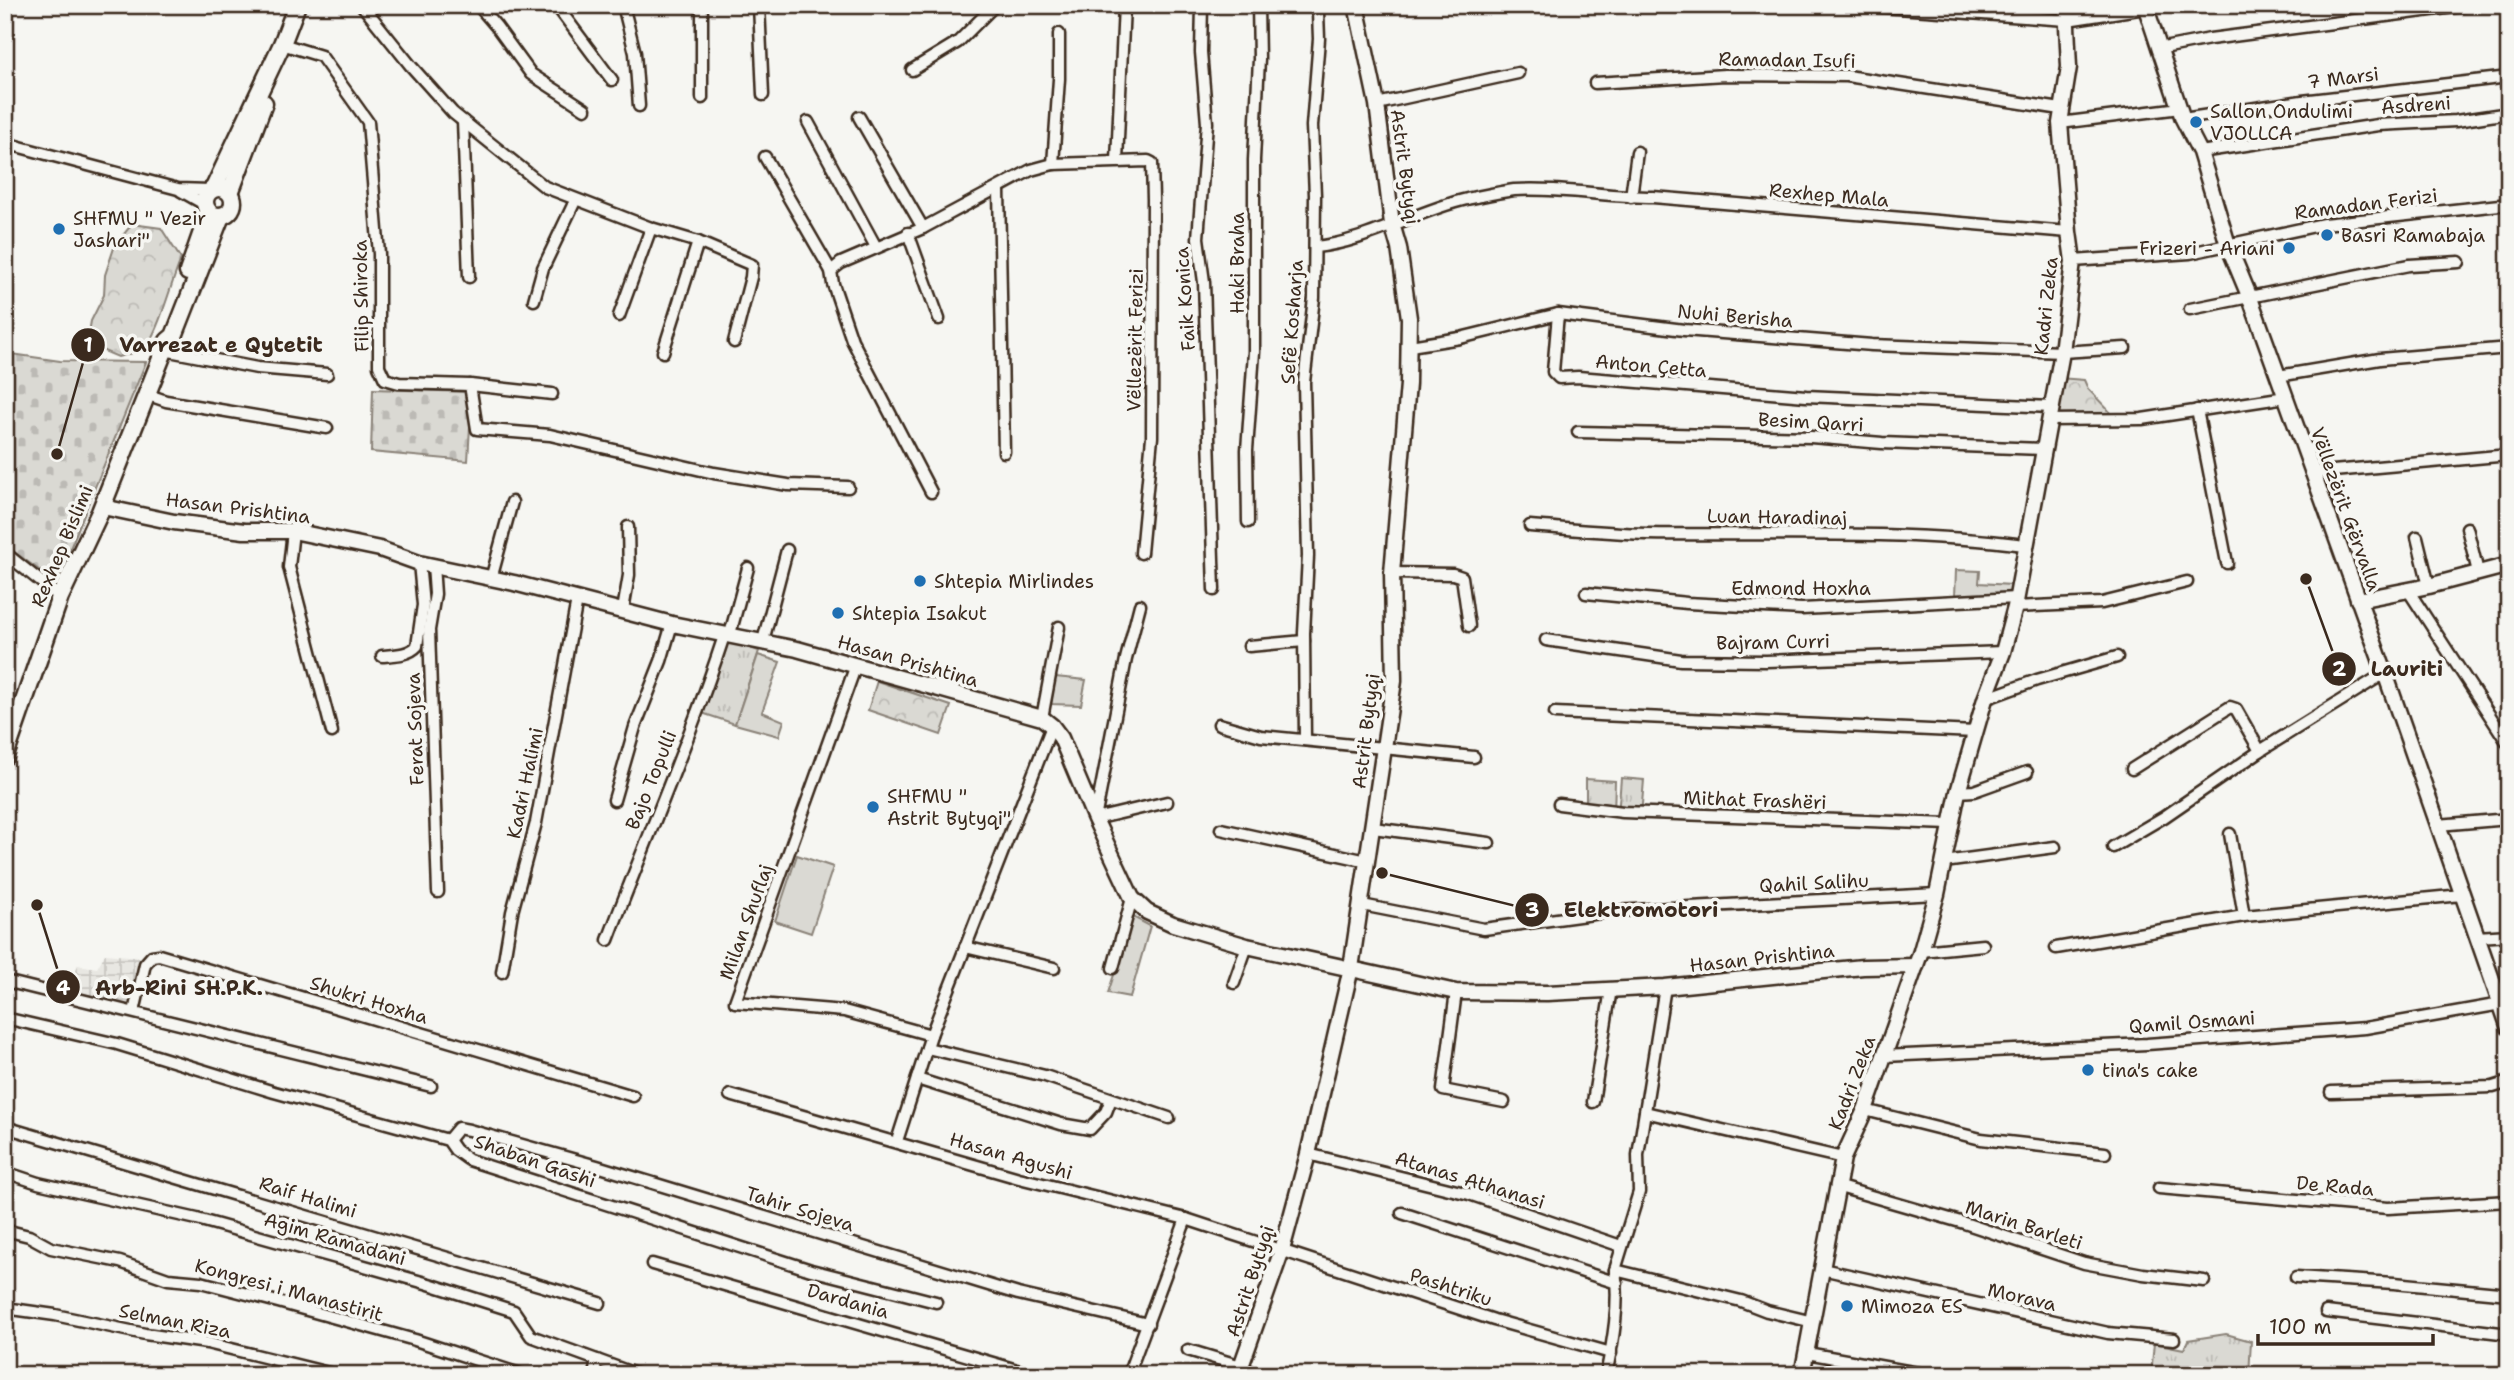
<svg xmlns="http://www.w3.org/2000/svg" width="2514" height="1380" viewBox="0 0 2514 1380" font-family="'Shantell Sans',sans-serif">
<defs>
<pattern id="industrial-grid" width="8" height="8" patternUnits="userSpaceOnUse" patternTransform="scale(1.75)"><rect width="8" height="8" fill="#e8e7e2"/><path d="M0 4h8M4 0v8" fill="none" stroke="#c8c6c1"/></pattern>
<pattern id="grass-tufts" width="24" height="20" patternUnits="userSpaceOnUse" patternTransform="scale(1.75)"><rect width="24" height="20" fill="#dad9d3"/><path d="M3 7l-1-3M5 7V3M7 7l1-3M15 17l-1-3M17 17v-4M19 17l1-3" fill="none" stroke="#bcbab5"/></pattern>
<pattern id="cemetery-stones" width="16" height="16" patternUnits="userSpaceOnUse" patternTransform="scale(1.75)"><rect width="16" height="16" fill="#dad9d3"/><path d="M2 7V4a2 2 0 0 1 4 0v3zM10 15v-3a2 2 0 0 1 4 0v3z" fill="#bcbab5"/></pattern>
<pattern id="park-crowns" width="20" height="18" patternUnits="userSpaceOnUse" patternTransform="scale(1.75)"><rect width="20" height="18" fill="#dad9d3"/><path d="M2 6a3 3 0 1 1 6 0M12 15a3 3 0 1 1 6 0" fill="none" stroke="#bcbab5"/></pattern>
</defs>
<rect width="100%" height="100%" fill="#f6f6f2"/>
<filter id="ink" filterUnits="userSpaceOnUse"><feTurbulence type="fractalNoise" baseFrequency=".0143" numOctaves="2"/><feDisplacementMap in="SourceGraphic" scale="14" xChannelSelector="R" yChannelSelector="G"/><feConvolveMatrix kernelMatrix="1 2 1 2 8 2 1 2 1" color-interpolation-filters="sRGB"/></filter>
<g filter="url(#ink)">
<polygon fill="url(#industrial-grid)" points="105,954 140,957 128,1004 45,983 49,977 72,978 78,965 97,968"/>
<g fill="url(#grass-tufts)" stroke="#8a8278" stroke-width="2">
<polygon points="724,639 759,651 735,724 699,712"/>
<polygon points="1621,778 1644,780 1641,816 1618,816"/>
<polygon points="1586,779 1615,781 1614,814 1586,812"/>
<polygon points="2226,1334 2251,1341 2249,1375 2151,1375 2154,1343 2184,1349 2188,1340"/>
</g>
<g fill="url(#cemetery-stones)" stroke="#8a8278" stroke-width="2">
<polygon points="5,353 60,361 146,362 67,556 56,574 43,573 5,545"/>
<polygon points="373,389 472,392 468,461 371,452"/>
</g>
<g fill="url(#park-crowns)" stroke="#8a8278" stroke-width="2">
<path d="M 132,224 L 161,228 L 181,259 C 169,289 162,322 145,350 L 118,357 L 87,344 L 91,321 L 104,295 L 105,275 L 115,245 Z"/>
<polygon points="2059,378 2084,380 2088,389 2116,418 2056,417"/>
<polygon points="877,681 951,706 941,735 868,710"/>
</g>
<g fill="#dad9d3" stroke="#8a8278" stroke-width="2">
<polygon points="1956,570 1980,571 1979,583 2011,585 2010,599 1955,597"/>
<polygon points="758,655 780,662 762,712 784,721 779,736 735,724"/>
<polygon points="1055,677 1086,680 1081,705 1051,704"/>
<polygon points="797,855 833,867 811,933 775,921"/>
<polygon points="1133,917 1150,926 1130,997 1108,993"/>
</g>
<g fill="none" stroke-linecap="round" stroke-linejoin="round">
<defs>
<g id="street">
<polyline points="362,5 411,66 453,113 545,187 651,228 698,242 752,265 751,277 734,342"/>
<polyline points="478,5 496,26 531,74 585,109"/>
<polyline points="556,5 612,80"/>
<polyline points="623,5 635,53 639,106"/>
<polyline points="700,5 702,13 702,98"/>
<polyline points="759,5 763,95"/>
<polyline points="1202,5 1201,52 1207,123 1198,238 1204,282 1214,590"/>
<polyline points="1855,5 2067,20 2165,5"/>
<polyline points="282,44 321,56 368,122 379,254 379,366 385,379 399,383 470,385 477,429 550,435 714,473 788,485 848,487"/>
<polyline points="2158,49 2210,39 2470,5"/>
<polyline points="912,70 958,42 995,5"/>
<polyline points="1595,83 1725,75 1847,76 2061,109"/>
<polyline points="1377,104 1518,73"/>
<polyline points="859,117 923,228"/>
<polyline points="2183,119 2302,101 2509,77"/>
<polyline points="463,121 469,277"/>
<polyline points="808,122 876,247"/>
<polyline points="2060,123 2180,108"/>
<polyline points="5,143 178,189 210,190"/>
<polyline points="2200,152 2378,125 2456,121 2509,113"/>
<polyline points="765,157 831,271"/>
<polyline points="1117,161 1124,5"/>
<polyline points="1053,164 1059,79 1059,34"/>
<polyline points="999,189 1004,452"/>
<polyline points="181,191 204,204"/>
<polyline points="1631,197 1637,152"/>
<polyline points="908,233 939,319"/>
<path d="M 1315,247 C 1368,242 1415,211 1467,199 C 1482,196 1499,192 1514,190 C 1561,187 1607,197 1653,197 L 2069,232"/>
<polyline points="2073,261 2190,253 2324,224 2509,204"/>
<polyline points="534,300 543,268 575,201"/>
<polyline points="2190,309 2409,265 2459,262"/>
<polyline points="1558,314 1553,372 1559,378 1578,377 1806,396 2051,407"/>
<polyline points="619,316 651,228"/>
<polyline points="1410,346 1460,338 1558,314 1684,330 1872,345 2062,352 2125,348"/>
<polyline points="164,350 257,368 327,374"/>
<polyline points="663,352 698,242"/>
<polyline points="2278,376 2380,359 2509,348"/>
<polyline points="470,385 552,394"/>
<polyline points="146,394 166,401 327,428"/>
<polyline points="2197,410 2227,563"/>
<polyline points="2048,420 2142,419 2286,397"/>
<polyline points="1578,432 1811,437 1882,443 2043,449"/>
<polyline points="2311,473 2509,455"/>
<polyline points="931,492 852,340 833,284 831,271 841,263 923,228 1031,170 1053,164 1148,161 1152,163 1153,199 1152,437 1141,553"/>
<polyline points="1248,522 1247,450 1254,352 1254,160 1259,59 1258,5"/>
<path d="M 1530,526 C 1569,529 1608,533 1647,534 C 1772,536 1900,529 2025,545"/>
<polyline points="2467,528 2478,572"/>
<polyline points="293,531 289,567 332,732"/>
<polyline points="2417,537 2429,586"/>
<polyline points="5,553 60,597"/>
<polyline points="433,565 435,594 429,630 438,892"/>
<polyline points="1392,573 1453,574 1462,577 1469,626"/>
<polyline points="491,579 512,502"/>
<polyline points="2408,590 2509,745"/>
<polyline points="1586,593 1687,603 1802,609 2016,598"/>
<polyline points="1140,605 1126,659 1095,819 1167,802"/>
<polyline points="2015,607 2102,603 2187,582"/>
<polyline points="623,610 629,575 628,527"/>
<polyline points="730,634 748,568"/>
<polyline points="1546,640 1681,660 1766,661 2003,652"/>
<polyline points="763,641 787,550"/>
<polyline points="1249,646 1304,641"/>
<path d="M 382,656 C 394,655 409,655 417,646 L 423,605 L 419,563"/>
<polyline points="856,665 735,1002 844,1011 931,1035"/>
<polyline points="1985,699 2037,680 2117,657"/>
<polyline points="1555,713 1975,732"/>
<polyline points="1042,718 1059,627"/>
<polyline points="1219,724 1261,736 1474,757"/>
<polyline points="1305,740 1304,633 1308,556 1304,382 1314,298 1315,195 1312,126 1319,39 1318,12 1321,5"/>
<polyline points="2132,769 2230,707 2236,709 2260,751"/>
<polyline points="1958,792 1974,791 2027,772"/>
<polyline points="614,800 635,727 661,661 672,624"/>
<polyline points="1559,804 1623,812 1950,824"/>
<polyline points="2438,825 2509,819"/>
<polyline points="1373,828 1489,843"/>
<polyline points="1221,829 1367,861"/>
<polyline points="2230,834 2244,916"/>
<polyline points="2113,847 2164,817 2260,751 2385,673"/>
<polyline points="1944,862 2055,847"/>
<polyline points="1362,905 1484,929 1615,911 1937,894"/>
<polyline points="2477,937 2509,935"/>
<path d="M 608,940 C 647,837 691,737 725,633"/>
<polyline points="965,947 1054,968"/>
<polyline points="2056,948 2244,916 2462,895"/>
<polyline points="1921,951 1983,945"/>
<polyline points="1113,968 1132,898"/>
<polyline points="502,972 512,912 536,823 577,600"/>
<polyline points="5,981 431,1086"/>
<polyline points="1234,983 1247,946"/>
<polyline points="1456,992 1443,1090 1504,1102"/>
<polyline points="134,1012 145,964 152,956 159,955 633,1096"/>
<polyline points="5,1018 117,1044 274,1092 448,1140 455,1150 469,1160 811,1270 936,1302"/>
<polyline points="927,1048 1045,1076 1169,1118"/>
<polyline points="1884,1056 2147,1044 2365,1028 2501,1004"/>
<polyline points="917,1079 1061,1124 1090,1129 1106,1112 1111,1099"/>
<polyline points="2331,1092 2493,1087 2509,1082"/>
<polyline points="730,1095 1019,1178 1186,1219 1494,1320 1611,1353"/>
<polyline points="1593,1102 1611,989"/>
<polyline points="1865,1110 1981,1139 2105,1153"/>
<polyline points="1645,1112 1843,1158"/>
<polyline points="5,1127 600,1303"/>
<polyline points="448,1140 458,1128 469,1130 597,1166 1018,1294 1148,1324"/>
<polyline points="897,1141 931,1035 1052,726"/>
<polyline points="1308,1154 1469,1194 1621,1246"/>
<polyline points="5,1172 38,1183 197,1219 429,1284 514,1311 531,1336 638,1375"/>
<polyline points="1836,1186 1964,1223 2084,1263 2143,1274 2204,1281"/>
<polyline points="2159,1188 2388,1208 2509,1201"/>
<polyline points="1402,1213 1617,1283"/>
<polyline points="5,1230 29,1236 51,1248 120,1262 168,1279 201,1282 278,1302 415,1340 523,1375"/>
<polyline points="652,1264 1034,1375"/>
<polyline points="1822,1269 2108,1333 2174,1339"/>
<polyline points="1615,1270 1741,1301 1767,1311 1813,1322"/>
<polyline points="2296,1277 2394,1283 2509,1294"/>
<polyline points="5,1308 55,1315 145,1334 207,1343 337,1375"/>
<polyline points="2326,1312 2509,1334"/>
<polyline points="1188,1350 1241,1366 1257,1375"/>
<polyline points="1807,1353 1929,1375"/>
<polyline points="594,1375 597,1360"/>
<polyline points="1128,1375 1186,1219"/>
<path d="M 1606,1375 C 1613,1342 1620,1303 1615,1270 L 1639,1192 L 1638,1155 L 1665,987"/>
</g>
<g id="secondary">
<polyline points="2145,5 2183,119 2200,152 2228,245 2250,298 2385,673 2509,1028"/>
<polyline points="103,507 174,522 244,531 293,531 380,549 419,563 514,583 672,624 797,649 1042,718 1052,726 1061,738 1095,819 1132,898 1147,912 1173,924 1247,946 1456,992 1547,993 1665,987 1863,967 1916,966"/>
<polyline points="2358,600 2429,586 2509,565"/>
<polyline points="1238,1375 1282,1250 1308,1154 1351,968 1394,681 1392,573 1408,384 1409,318 1399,248 1392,224 1377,104 1356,5"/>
<polyline points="1802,1375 1843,1158 1865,1110 1921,951 1937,894 1958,792 1985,699 2003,652 2015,607 2062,352 2073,261 2069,232 2060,123 2069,67 2066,5"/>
</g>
<g id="primary">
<circle cx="219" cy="202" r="14"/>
<polyline points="214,188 282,44 297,5"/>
<polyline points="230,193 264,103"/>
<polyline points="188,272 209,212"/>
<polyline points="5,756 60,597 100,512 168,341 174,336 221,216"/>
</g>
</defs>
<use href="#street" stroke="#3b2a1e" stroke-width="15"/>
<use href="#secondary" stroke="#3b2a1e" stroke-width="19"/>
<use href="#primary" stroke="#3b2a1e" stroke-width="21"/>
<use href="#street" stroke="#f6f6f2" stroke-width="10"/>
<use href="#secondary" stroke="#f6f6f2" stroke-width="14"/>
<use href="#primary" stroke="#f6f6f2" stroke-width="16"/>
</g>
</g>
<g fill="#1f6fb2" stroke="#f6f6f2" stroke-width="2.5">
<circle cx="2196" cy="122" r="7"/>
<circle cx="59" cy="229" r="7"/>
<circle cx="2327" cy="235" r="7"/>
<circle cx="2289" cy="248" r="7"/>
<circle cx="920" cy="581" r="7"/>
<circle cx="838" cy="613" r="7"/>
<circle cx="873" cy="807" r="7"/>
<circle cx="2088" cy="1070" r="7"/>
<circle cx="1847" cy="1306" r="7"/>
</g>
<g text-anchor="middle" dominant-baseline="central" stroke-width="7" stroke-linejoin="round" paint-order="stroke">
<g font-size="19" fill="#3b2a1e" stroke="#f6f6f2">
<text transform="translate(1787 60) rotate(1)">Ramadan Isufi</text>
<text transform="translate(2343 78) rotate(-7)">7 Marsi</text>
<text transform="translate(2416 105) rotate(-4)">Asdreni</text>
<text transform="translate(1405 167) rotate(82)">Astrit Bytyqi</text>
<text transform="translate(1829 195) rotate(5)">Rexhep Mala</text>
<text transform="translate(2366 204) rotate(-7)">Ramadan Ferizi</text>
<text transform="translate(1237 263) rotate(-90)">Haki Braha</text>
<text transform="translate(361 296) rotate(-91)">Filip Shiroka</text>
<text transform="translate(1185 299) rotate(-94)">Faik Konica</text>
<text transform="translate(2046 306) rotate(-84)">Kadri Zeka</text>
<text transform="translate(1735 316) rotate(5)">Nuhi Berisha</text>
<text transform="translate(1292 322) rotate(-86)">Sefë Kosharja</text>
<text transform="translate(1135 340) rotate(-89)">Vëllezërit Ferizi</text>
<text transform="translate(1651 366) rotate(5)">Anton Çetta</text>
<text transform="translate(1811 422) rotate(3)">Besim Qarri</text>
<text transform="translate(238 508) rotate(7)">Hasan Prishtina</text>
<text transform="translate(2346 509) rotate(70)">Vëllezërit Gërvalla</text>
<text transform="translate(1777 517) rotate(1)">Luan Haradinaj</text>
<text transform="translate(62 546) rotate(-67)">Rexhep Bislimi</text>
<text x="1801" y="588">Edmond Hoxha</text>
<text transform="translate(1773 642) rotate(-1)">Bajram Curri</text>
<text transform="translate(908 661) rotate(16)">Hasan Prishtina</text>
<text transform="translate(415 729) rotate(-92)">Ferat Sojeva</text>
<text transform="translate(1366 731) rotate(-83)">Astrit Bytyqi</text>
<text transform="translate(651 780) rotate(-68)">Bajo Topulli</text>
<text transform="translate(525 783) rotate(-78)">Kadri Halimi</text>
<text transform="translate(1755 800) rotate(2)">Mithat Frashëri</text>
<text transform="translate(1814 883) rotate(-3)">Qahil Salihu</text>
<text transform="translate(746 922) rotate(-70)">Milan Shuflaj</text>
<text transform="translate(1762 958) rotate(-6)">Hasan Prishtina</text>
<text transform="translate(369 1000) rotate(17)">Shukri Hoxha</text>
<text transform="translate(2192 1022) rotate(-4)">Qamil Osmani</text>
<text transform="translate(1852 1083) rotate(-69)">Kadri Zeka</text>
<text transform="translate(1011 1156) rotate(16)">Hasan Agushi</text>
<text transform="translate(535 1161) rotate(19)">Shaban Gashi</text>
<text transform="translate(1470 1180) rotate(17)">Atanas Athanasi</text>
<text transform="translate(2335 1186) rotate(5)">De Rada</text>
<text transform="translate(308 1197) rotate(17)">Raif Halimi</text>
<text transform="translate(800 1209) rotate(17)">Tahir Sojeva</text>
<text transform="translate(2024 1225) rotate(18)">Marin Barleti</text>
<text transform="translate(335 1239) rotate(16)">Agim Ramadani</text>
<text transform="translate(1250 1281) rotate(-72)">Astrit Bytyqi</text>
<text transform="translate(1451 1287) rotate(18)">Pashtriku</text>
<text transform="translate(289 1290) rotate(15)">Kongresi i Manastirit</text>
<text transform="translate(2022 1297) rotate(13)">Morava</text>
<text transform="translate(848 1301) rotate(16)">Dardania</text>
<text transform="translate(175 1321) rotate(11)">Selman Riza</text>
</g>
<g font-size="19" fill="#3b2a1e" stroke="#f6f6f2" text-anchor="start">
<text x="2210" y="111">Sallon Ondulimi<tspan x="2210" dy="22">VJOLLCA</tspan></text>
<text x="73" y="218">SHFMU " Vezir<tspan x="73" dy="22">Jashari"</tspan></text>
<text x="2341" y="235">Basri Ramabaja</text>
<text x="2275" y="248" text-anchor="end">Frizeri - Ariani</text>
<text x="934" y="581">Shtepia Mirlindes</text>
<text x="852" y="613">Shtepia Isakut</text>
<text x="887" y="796">SHFMU "<tspan x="887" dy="22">Astrit Bytyqi"</tspan></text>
<text x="2102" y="1070">tina's cake</text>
<text x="1861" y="1306">Mimoza ES</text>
</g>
</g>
<path fill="none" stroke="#3b2a1e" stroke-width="2.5" d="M57 454L88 345M2306 579L2339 669M1382 873L1532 910M37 905L63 987"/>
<g fill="#3b2a1e" stroke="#f6f6f2" stroke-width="2.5">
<circle cx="57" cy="454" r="7"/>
<circle cx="2306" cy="579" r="7"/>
<circle cx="1382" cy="873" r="7"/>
<circle cx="37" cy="905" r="7"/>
<circle cx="88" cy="345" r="18"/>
<circle cx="2339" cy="669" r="18"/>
<circle cx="1532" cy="910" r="18"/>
<circle cx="63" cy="987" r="18"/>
</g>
<g font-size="21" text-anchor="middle" font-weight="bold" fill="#fff">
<text x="88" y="352">1</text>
<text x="2339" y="676">2</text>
<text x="1532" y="917">3</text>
<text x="63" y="995">4</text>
</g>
<g font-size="21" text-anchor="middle" font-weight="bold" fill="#3b2a1e" stroke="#f6f6f2" stroke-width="7" stroke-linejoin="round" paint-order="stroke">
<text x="221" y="352">Varrezat e Qytetit</text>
<text x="2407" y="676">Lauriti</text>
<text x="1641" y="917">Elektromotori</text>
<text x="179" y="995">Arb-Rini SH.P.K.</text>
</g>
<rect width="2514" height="1380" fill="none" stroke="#f6f6f2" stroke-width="28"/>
<rect x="14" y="14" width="2486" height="1352" fill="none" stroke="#3b2a1e" stroke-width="2.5" filter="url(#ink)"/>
<path d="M2258 1334v10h175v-10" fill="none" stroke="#3b2a1e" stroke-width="3.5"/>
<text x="2269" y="1334" font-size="21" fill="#3b2a1e" stroke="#f6f6f2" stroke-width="5" paint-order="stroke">100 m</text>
</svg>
